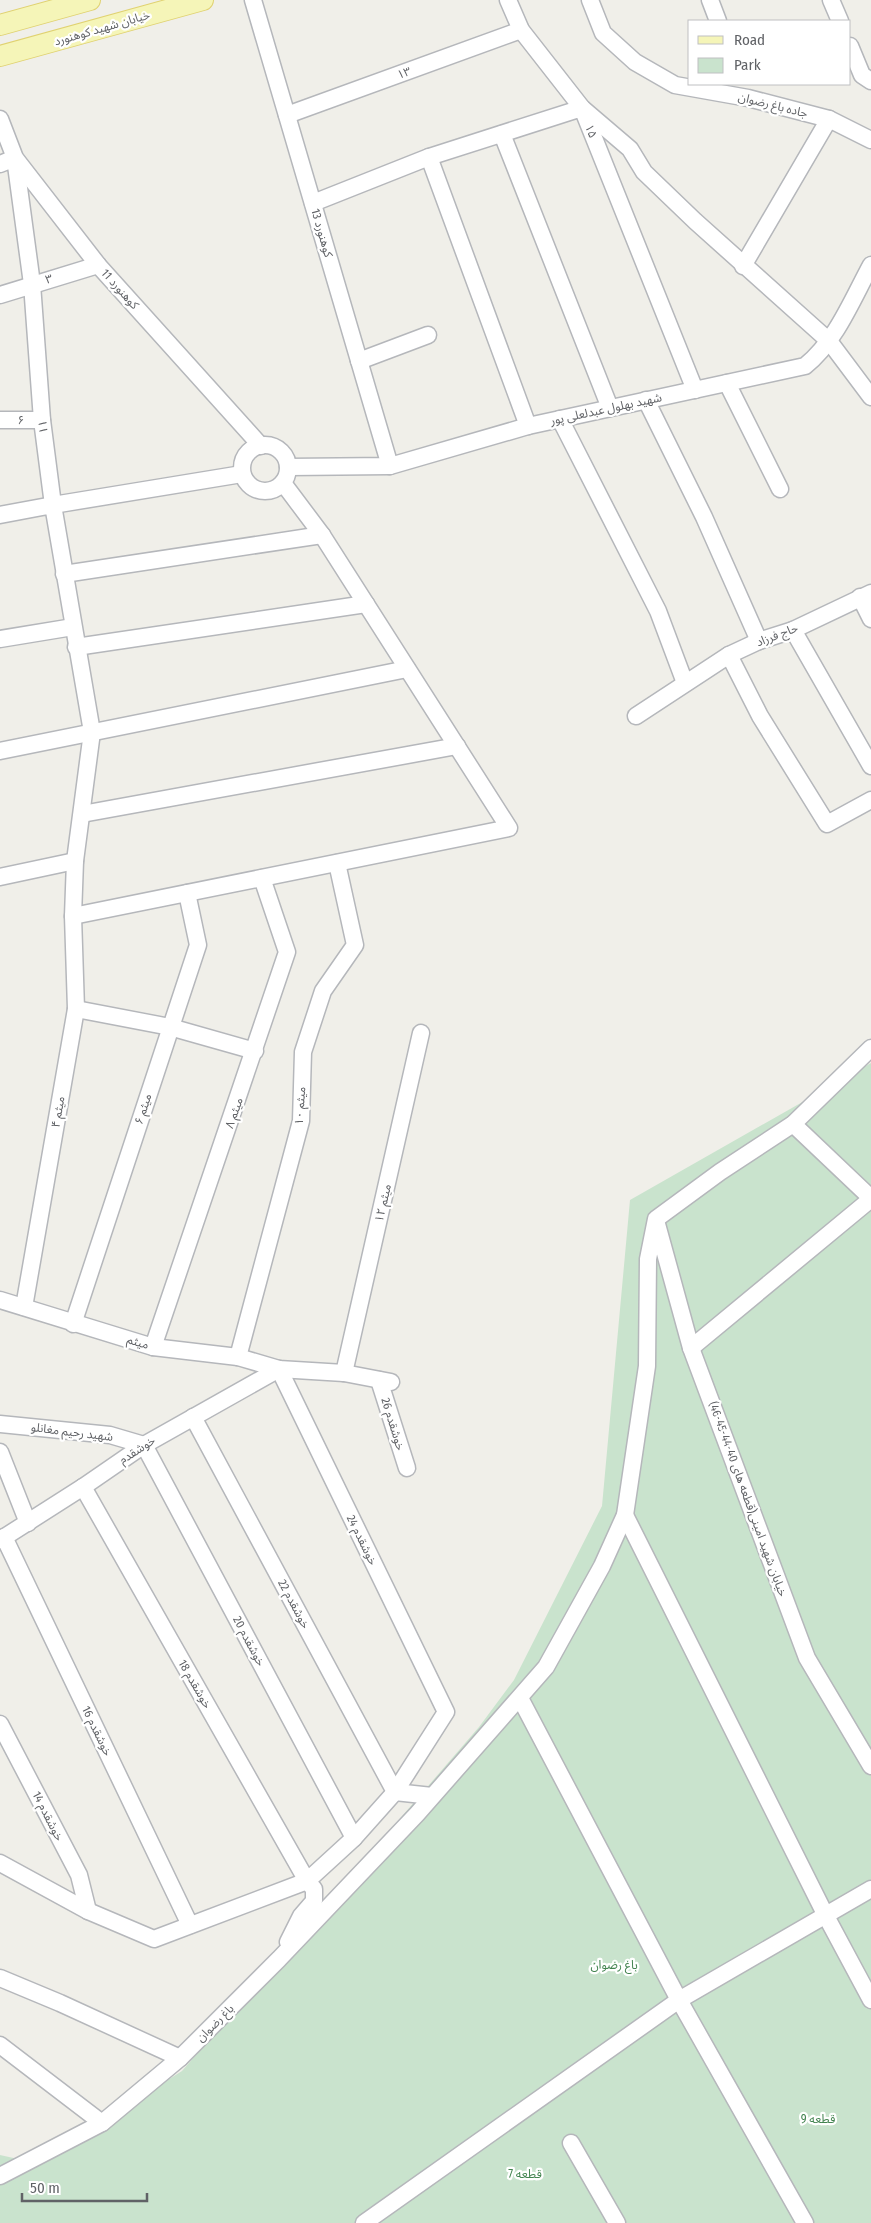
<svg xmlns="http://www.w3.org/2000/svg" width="871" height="2223" viewBox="0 0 871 2223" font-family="'Fira Sans Condensed','Noto Sans Arabic',sans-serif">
<rect width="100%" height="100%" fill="#f0efe9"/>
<polygon fill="#c9e3cd" points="871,1063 871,2223 0,2223 0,2155 36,2163 182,2071 479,1727 514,1680 602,1506 630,1200"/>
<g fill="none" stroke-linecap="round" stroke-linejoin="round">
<defs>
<g id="minor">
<polyline points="253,0 390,466"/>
<polyline points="508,0 521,30 582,108 630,149 644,172 695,221 829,341 871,397"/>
<polyline points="590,0 603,33 635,62 675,85 748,98 829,119 871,140"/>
<polyline points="710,0 718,21"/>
<polyline points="831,0 840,21"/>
<polyline points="850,46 862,75 871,81"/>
<polyline points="287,115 521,30"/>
<polyline points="0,119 15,158 98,265 261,446"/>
<polyline points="502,134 610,408"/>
<polyline points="429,157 528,426"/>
<polyline points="0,164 15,158 32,284 42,420 53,505 242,474"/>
<polyline points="313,203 429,157 582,108 695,390"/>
<polyline points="743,266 829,119"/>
<polyline points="0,295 98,265"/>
<polyline points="359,361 428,335"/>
<polyline points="727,383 780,489"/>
<polyline points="646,400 704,517 759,641"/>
<polyline points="560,419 658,611 685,683"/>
<polyline points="0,420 42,420"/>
<circle cx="265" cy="468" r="23"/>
<path d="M 288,467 L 390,466 L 528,426 L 805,366 C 836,341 852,300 871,265"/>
<polyline points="0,515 53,505 92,732 75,861 73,916 76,1009 24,1307"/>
<polyline points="64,574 322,535"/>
<polyline points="860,597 871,619"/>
<polyline points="793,630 871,766"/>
<polyline points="0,639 73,627"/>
<polyline points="76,647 366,604"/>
<polyline points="729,655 760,716 827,824 871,800"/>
<polyline points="636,716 729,655 759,641 793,630 871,593"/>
<polyline points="0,751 407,669"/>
<polyline points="82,814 457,746"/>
<polyline points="0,877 75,861"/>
<polyline points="73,916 509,828 322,535 283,483"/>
<polyline points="76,1009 170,1027 255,1051"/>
<polyline points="793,1124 871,1198"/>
<polyline points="657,1224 691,1348 807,1658 871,1766"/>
<polyline points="0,1300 153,1347 238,1357 279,1369 344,1373 391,1382"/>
<polyline points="73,1324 198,945 187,893"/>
<polyline points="153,1347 287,952 262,878"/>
<polyline points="691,1348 871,1199"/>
<polyline points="238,1357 301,1121 303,1052 323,991 355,945 337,863"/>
<polyline points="279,1369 446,1712 395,1792 432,1796"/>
<polyline points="344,1373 421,1033"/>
<polyline points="379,1380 407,1468"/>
<polyline points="0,1424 110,1435 144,1445 354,1838"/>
<polyline points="0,1452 28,1523"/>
<polyline points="83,1487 307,1881 314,1889 314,1901 301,1916 288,1942"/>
<polyline points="625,1515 826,1916 871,2000"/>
<polyline points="4,1537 190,1925"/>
<polyline points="0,1540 83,1487 144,1445 279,1369"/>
<polyline points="520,1698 679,2000 805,2223"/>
<polyline points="0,1724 79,1875 88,1911"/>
<polyline points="0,1863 88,1911 154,1939 307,1881 354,1838 395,1792 193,1417"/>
<polyline points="0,1978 60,2003 180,2058"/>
<polyline points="0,2045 102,2123"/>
<polyline points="571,2143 617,2223"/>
<polyline points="0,2176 102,2123 180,2058 279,1959 417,1814 546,1667 602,1566 625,1515 647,1366 648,1259 656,1219 720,1172 793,1124 871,1048"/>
<polyline points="364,2223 679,2000 871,1889"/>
</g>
<g id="major">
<polyline points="0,25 90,0"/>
<polyline points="0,56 203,0"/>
</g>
</defs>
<use href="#minor" stroke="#b5b7bb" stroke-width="19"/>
<use href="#major" stroke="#e0d271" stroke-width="22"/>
<use href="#minor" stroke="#fff" stroke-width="16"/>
<use href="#major" stroke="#f5f5b8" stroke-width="20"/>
</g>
<g text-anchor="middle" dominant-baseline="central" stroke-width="4.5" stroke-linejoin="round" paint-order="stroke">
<g font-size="12" fill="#606266" stroke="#fff">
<text transform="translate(102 28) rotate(-16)">خیابان شهید کوهنورد</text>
<text transform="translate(404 73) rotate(-19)">۱۳</text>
<text transform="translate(773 105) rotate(14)">جاده باغ رضوان</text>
<text transform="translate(591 131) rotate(68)">۱۵</text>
<text transform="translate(322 233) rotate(74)">کوهنورد 13</text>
<text transform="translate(49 279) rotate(-16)">۳</text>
<text transform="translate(120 289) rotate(48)">کوهنورد 11</text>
<text transform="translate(606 409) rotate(-12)">شهید بهلول عبدلعلی پور</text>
<text x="21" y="420">۶</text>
<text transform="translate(43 427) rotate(-97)">۱۱</text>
<text transform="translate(777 635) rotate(-21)">حاج فرزاد</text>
<text transform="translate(300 1106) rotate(-86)">۱۰ میثم</text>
<text transform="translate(143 1109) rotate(-72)">۶ میثم</text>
<text transform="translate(58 1112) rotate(-80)">۴ میثم</text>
<text transform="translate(234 1113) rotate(-71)">۸ میثم</text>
<text transform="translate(383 1203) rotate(-77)">۱۲ میثم</text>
<text transform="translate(138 1342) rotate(16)">میثم</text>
<text transform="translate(393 1424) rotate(73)">خوشقدم 26</text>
<text transform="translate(72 1432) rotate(7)">شهید رحیم مغانلو</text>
<text transform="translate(137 1450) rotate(-33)">خوشقدم</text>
<text transform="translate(748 1499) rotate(70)">خیابان شهید امینی(قطعه های 40-44-45-46)</text>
<text transform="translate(362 1540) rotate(64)">خوشقدم 24</text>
<text transform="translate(294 1604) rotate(62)">خوشقدم 22</text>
<text transform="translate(249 1641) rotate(62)">خوشقدم 20</text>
<text transform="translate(195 1684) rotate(60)">خوشقدم 18</text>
<text transform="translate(97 1731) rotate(64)">خوشقدم 16</text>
<text transform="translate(48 1816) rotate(63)">خوشقدم 14</text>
<text transform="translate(215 2023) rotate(-45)">باغ رضوان</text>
</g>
<g font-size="12" fill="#42834f" stroke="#fff">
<text x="614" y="1965">باغ رضوان</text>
<text x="818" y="2119">قطعه 9</text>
<text x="525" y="2174">قطعه 7</text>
</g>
</g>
<rect x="688" y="20" width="162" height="65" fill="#ffffff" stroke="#bfc0c2"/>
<rect x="698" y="36" width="25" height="8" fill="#f5f5b8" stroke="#bfc0c2"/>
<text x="734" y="45" font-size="15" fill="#606266">Road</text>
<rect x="698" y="58" width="25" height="15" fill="#c9e3cd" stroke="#bfc0c2"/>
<text x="734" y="70" font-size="15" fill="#606266">Park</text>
<path d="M22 2193v8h125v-8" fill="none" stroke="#606266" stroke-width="2.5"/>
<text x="30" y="2193" font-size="15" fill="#606266" stroke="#ffffff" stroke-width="4" paint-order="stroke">50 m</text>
</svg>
